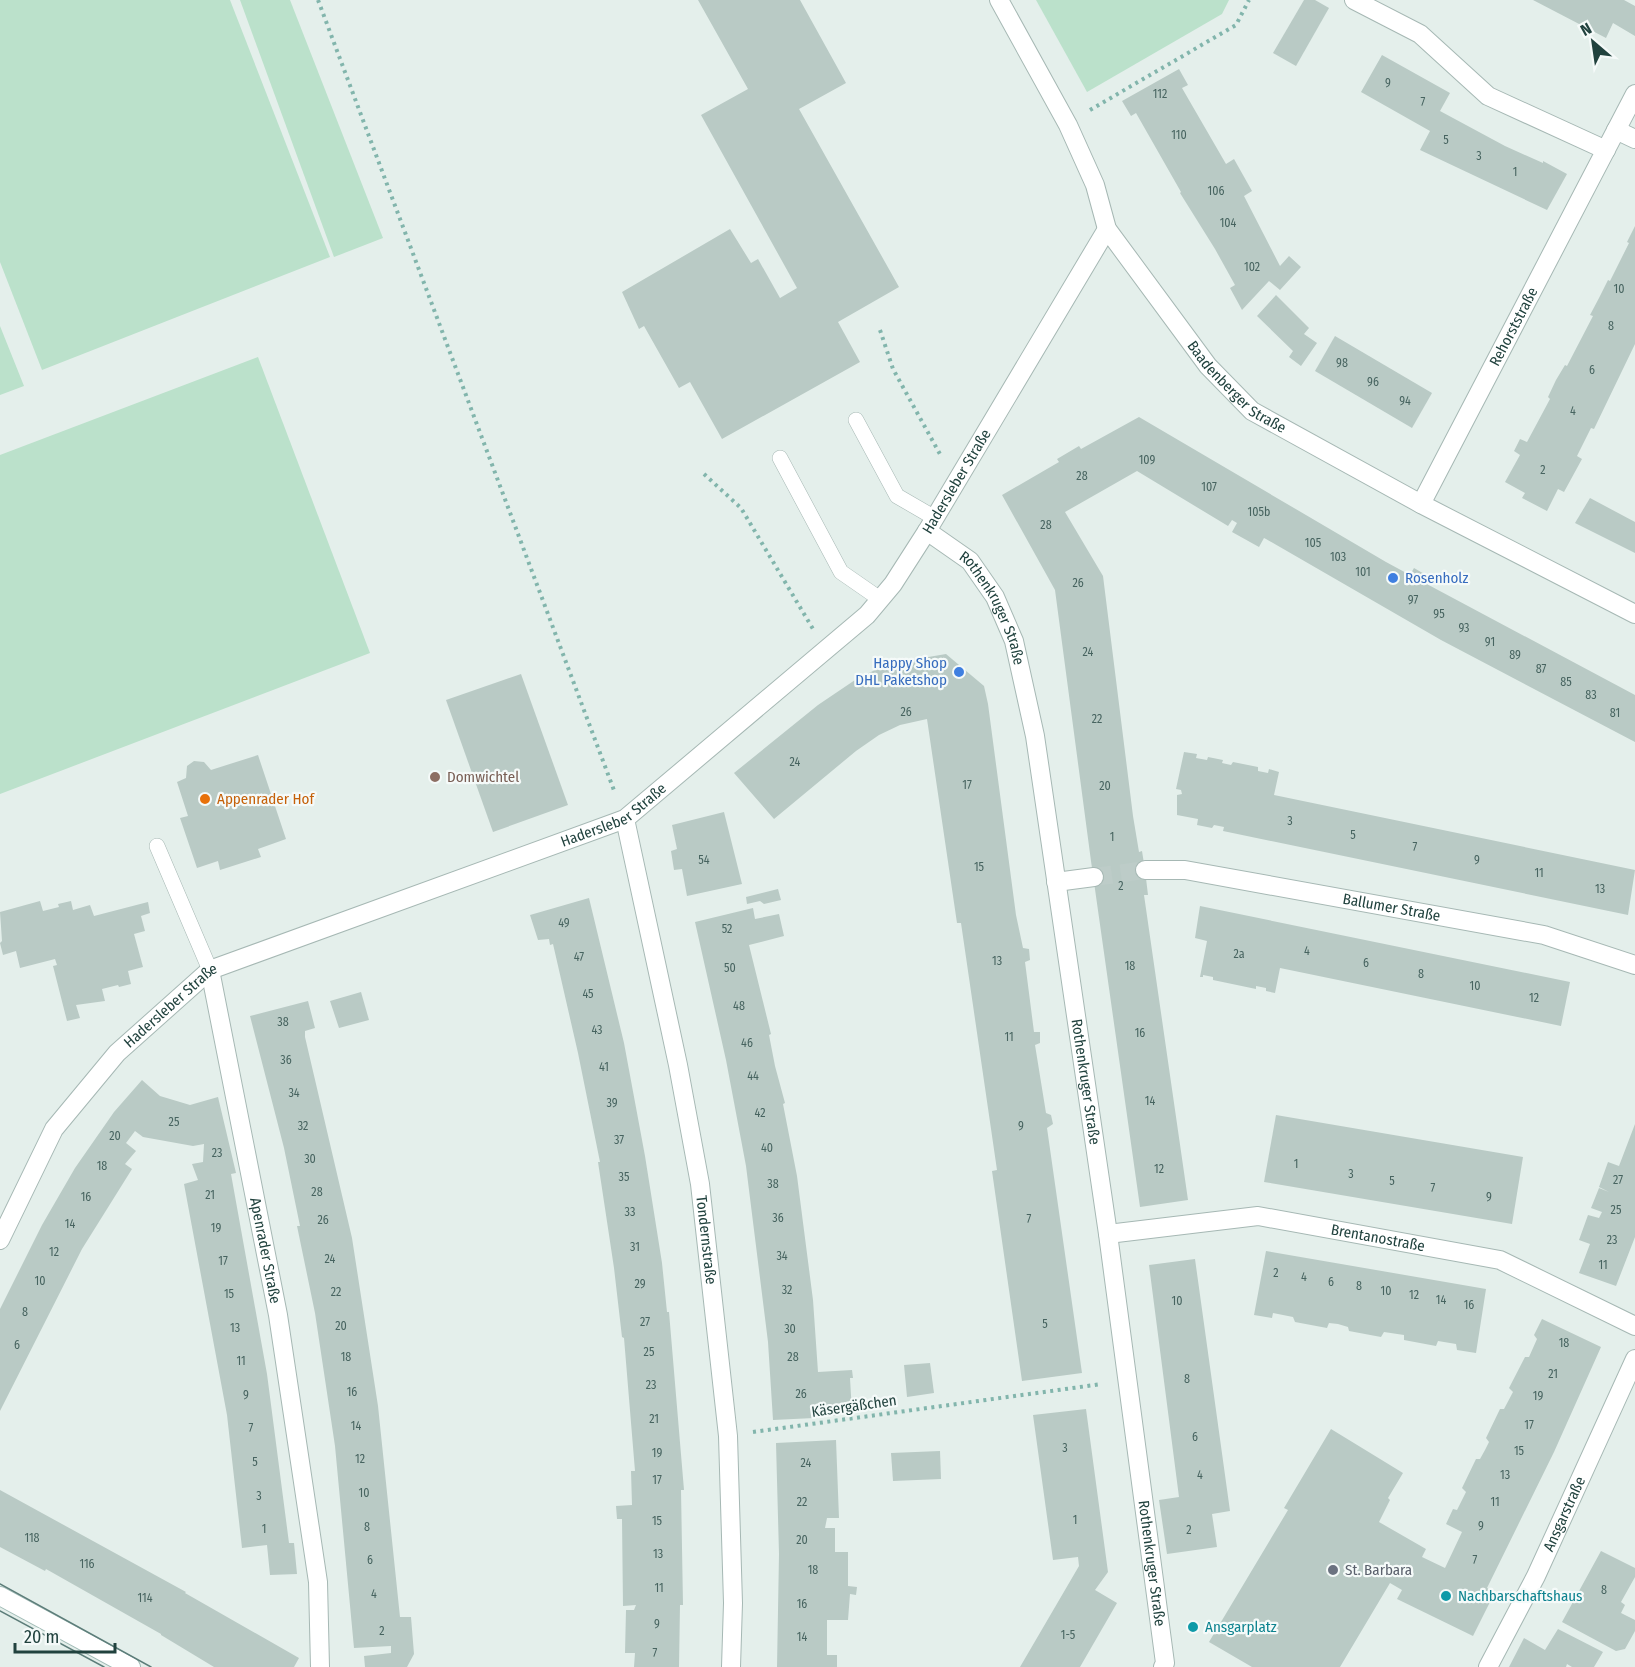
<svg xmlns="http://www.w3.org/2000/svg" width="1635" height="1667" viewBox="0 0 1635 1667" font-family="'Fira Sans Condensed',sans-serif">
<rect width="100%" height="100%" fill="#e4efeb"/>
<g fill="#bbe1cb">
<polygon points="0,0 230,0 330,257 42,370 0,262"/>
<polygon points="240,0 290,0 383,238 334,257"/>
<polygon points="1036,0 1229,0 1222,14 1087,92"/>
<polygon points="0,326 24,386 0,395"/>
<polygon points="258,357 370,653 0,794 0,455"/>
</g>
<g fill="#b9cac5">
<polygon points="698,0 800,0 846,83 799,109 899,287 838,322 860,362 722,439 690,382 679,388 644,326 639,329 622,292 730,229 751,263 758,259 780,298 797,288 701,115 748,89"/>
<polygon points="1304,0 1315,0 1329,8 1296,66 1273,53"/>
<polygon points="1533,0 1624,0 1635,6 1635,36 1613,23 1606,38"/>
<polygon points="1382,55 1450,93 1440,111 1505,146 1543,163 1543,161 1567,174 1547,210 1420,150 1430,131 1361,92"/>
<polygon points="1179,69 1188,85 1182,88 1226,164 1234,159 1252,191 1244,196 1280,266 1289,256 1301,267 1280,290 1269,281 1242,310 1230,288 1235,285 1215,249 1180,193 1181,192 1136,113 1131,116 1122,101"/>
<polygon points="1635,226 1635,344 1594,429 1591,428 1577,456 1582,459 1564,492 1558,489 1547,511 1522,498 1525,493 1505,482 1520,455 1514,451 1520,439 1527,442 1550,399 1548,397 1556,380 1565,365 1567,366 1593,316 1590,315 1599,298 1608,280 1610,281 1629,243 1627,242"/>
<polygon points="1276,295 1309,328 1304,334 1317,343 1301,366 1289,357 1293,351 1257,316"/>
<polygon points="1335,336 1432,393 1412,428 1315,371"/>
<polygon points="1139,417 1386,562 1410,575 1414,568 1426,575 1423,582 1635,695 1635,742 1441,640 1266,539 1264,538 1259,547 1232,532 1237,523 1232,520 1228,526 1137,471 1065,512 1103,576 1133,816 1139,852 1142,851 1145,870 1148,895 1144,895 1188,1200 1140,1207 1091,861 1055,590 1002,495 1059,462 1057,459 1079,446 1081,449"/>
<polygon points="1590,498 1635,522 1635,553 1575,523"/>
<polygon points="946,654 984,686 988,704 1016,915 1023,948 1029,949 1030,960 1025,962 1034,1032 1040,1032 1040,1043 1035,1045 1046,1113 1051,1115 1053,1124 1047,1128 1082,1373 1022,1381 992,1171 997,1170 961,923 957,923 927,719 900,725 879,735 856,751 774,819 734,773 818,705 855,680 877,669 899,662"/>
<polygon points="521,674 568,805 493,832 446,700"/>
<polygon points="1184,752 1197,754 1196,758 1207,760 1208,757 1223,760 1222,763 1231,765 1233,762 1258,767 1258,771 1268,773 1269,769 1279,772 1274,795 1635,870 1628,915 1223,831 1224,827 1214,825 1212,828 1197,825 1198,819 1177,815 1177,795 1182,794 1181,790 1176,789"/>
<polygon points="258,755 286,839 258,849 261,857 220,870 218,861 197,868 180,818 188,816 177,782 186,778 187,766 194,761 204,762 211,770"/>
<polygon points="724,812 742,884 687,896 682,869 674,870 671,851 677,849 672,825"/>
<polygon points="778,889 781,900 764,904 760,901 747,904 746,897"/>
<polygon points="589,898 624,1043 645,1156 662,1263 667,1312 669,1312 684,1490 681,1490 683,1605 680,1605 679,1667 634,1667 635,1653 625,1653 626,1610 634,1610 636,1605 623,1606 622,1519 617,1519 616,1506 632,1505 631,1471 635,1471 624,1338 622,1337 614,1268 598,1162 600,1162 578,1053 553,944 550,945 549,939 538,940 530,915"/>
<polygon points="40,901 43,911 59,907 58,904 71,901 73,910 90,905 94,916 148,902 150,913 141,916 145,931 134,934 143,967 128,971 131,984 119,987 118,985 102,989 105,1001 76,1005 80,1018 67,1021 53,966 57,965 55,959 20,968 16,951 3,955 0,943 2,941 0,912"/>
<polygon points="1200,906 1570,982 1561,1026 1280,968 1275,993 1266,991 1266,988 1256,986 1256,989 1213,980 1213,977 1203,975 1203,977 1200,977 1207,941 1195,938"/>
<polygon points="753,908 755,919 779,914 784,936 749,945 771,1034 769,1035 775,1066 785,1103 783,1104 797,1176 813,1300 818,1372 852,1370 853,1378 850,1378 852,1413 831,1416 831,1407 812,1409 814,1418 773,1420 768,1342 746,1166 726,1060 695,922"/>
<polygon points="361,992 369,1020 339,1028 330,1001"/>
<polygon points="308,1001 315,1028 305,1031 305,1037 352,1238 378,1406 400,1617 411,1617 414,1654 407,1667 365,1667 364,1656 391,1653 391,1646 354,1648 335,1446 315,1313 297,1226 300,1226 284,1148 250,1016"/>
<polygon points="142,1080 160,1096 190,1105 218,1097 236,1173 231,1174 267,1374 289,1543 294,1543 297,1574 270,1575 267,1545 242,1548 227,1415 184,1184 198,1180 192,1164 203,1162 204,1144 193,1146 143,1137 135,1131 126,1143 136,1151 125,1164 132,1169 82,1249 0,1411 0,1309 42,1225 75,1168 114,1112"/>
<polygon points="1276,1115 1523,1157 1512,1224 1264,1182"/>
<polygon points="1635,1124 1635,1237 1616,1286 1579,1273 1590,1244 1579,1240 1588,1215 1599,1218 1602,1212 1591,1208 1599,1188 1609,1192 1599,1187 1608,1162 1619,1166"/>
<polygon points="1266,1251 1486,1289 1476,1353 1457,1350 1456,1344 1438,1341 1436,1346 1404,1340 1404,1335 1384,1332 1381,1337 1349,1331 1348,1327 1338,1324 1329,1323 1327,1328 1295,1322 1293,1317 1273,1313 1272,1318 1254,1315"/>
<polygon points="1195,1259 1230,1511 1212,1514 1217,1547 1167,1554 1159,1500 1179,1497 1149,1265"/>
<polygon points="1542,1319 1601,1347 1554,1452 1487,1588 1495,1592 1473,1636 1397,1599 1402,1590 1390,1583 1340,1667 1252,1667 1209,1642 1288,1510 1284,1508 1331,1429 1403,1473 1388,1498 1390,1500 1379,1522 1426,1549 1422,1557 1445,1568 1462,1532 1446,1524 1453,1509 1457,1510 1466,1492 1462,1488 1476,1459 1480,1459 1485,1450 1489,1442 1486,1438 1500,1409 1504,1409 1513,1392 1509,1388 1525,1357 1529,1357 1537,1339 1534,1335"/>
<polygon points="930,1363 934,1393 907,1397 904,1365"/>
<polygon points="1086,1409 1108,1572 1095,1590 1117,1603 1080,1667 1020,1667 1079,1566 1078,1557 1053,1560 1033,1415"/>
<polygon points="836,1440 839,1518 827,1518 825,1528 835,1528 835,1552 848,1552 848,1586 857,1587 856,1595 850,1594 848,1620 827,1620 827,1655 837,1655 837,1667 777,1667 779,1554 776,1443"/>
<polygon points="940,1451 941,1479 893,1481 891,1453"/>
<polygon points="0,1490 186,1592 185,1593 299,1658 294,1667 214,1667 161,1635 161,1634 46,1569 45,1571 0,1547"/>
<polygon points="1601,1551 1635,1568 1635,1577 1621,1602 1625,1605 1621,1613 1635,1620 1635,1631 1625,1649 1616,1651 1562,1622"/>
<polygon points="1558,1629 1603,1652 1594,1667 1572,1667 1567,1664 1566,1667 1509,1667 1524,1638 1545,1650"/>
</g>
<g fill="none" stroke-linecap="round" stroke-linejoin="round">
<polyline stroke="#bdccc8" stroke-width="18" stroke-dasharray="18 9" stroke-linecap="butt" points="1094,877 1145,870"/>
<defs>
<g id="lane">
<polyline points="856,420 897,496 935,518"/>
<polyline points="780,458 841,572 880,599"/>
<polyline points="157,846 210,970"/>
</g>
<g id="street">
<path id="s1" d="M 999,0 L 1068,125 L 1095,185 L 1107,229 L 1208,366 L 1252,411 L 1421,504 L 1635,614"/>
<polyline points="1354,0 1420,34 1488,96 1606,150"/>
<polyline points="1616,130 1635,139"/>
<path id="s2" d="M 1421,504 L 1635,94"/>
<path id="s3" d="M 927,531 L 970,561 L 995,597 L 1014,641 L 1035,736 L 1108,1234 L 1165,1663 L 1163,1667"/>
<path id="s4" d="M 625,819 L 678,1065 L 700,1184 L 728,1436 L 733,1603 L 731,1667"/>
<path id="s5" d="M 1145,870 L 1185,870 L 1544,935 L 1635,965"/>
<polyline points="1056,882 1094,877"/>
<path id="s6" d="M 210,970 L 278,1315 L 318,1582 L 320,1667"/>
<path id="s7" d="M 1108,1234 L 1258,1216 L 1500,1260 L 1635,1326"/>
<path id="s8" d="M 0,1240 L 54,1129 L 117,1053 L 210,970 L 625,819 L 867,615 L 893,584 L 927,531 L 1107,229"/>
<path id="s9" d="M 1488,1667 L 1536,1576 L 1635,1359"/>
</g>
<polyline id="secondary" points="0,1596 131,1667"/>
</defs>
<use href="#lane" stroke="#a6b8b4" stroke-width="16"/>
<use href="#street" stroke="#a6b8b4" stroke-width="20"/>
<use href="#secondary" stroke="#a1bbb6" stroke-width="20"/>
<g stroke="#82b5ac" stroke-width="4" stroke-dasharray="3 4.5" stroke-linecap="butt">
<polyline points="318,0 615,793"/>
<polyline points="1090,110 1236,25 1249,0"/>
<polyline points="880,330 893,369 941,456"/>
<polyline points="704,474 741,508 813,629"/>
<polyline points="753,1432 1102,1384"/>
</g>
<use href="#lane" stroke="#fff" stroke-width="15"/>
<use href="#street" stroke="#fff" stroke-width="18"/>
<use href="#secondary" stroke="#fff" stroke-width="18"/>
<g stroke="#5c7d79" stroke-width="1.5">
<polyline points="0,1584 151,1667"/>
<polyline points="0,1611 104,1667"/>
</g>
</g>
<g fill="#3f7fe0" stroke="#f5faf9" stroke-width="2">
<circle cx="1393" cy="578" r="6"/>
<circle cx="959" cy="672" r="6"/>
</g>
<circle fill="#8d6e63" stroke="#f5faf9" stroke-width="2" cx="435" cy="777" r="6"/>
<circle fill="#e8710a" stroke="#f5faf9" stroke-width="2" cx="205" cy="799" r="6"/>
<circle fill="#6b7280" stroke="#f5faf9" stroke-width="2" cx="1333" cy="1570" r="6"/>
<g fill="#0f9aa8" stroke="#f5faf9" stroke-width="2">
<circle cx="1446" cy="1596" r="6"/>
<circle cx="1193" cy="1627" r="6"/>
</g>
<g text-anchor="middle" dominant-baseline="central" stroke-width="4.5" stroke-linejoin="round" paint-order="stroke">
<g font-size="12" fill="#476460">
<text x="1388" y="83">9</text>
<text x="1160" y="94">112</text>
<text x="1423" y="102">7</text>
<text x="1179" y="135">110</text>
<text x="1446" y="140">5</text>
<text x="1479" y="156">3</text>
<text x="1515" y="172">1</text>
<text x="1216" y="191">106</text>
<text x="1228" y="223">104</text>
<text x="1252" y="267">102</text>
<text x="1619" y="289">10</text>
<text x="1611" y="326">8</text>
<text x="1342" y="363">98</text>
<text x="1592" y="370">6</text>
<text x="1373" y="382">96</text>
<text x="1405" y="401">94</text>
<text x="1573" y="411">4</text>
<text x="1147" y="460">109</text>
<text x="1543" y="470">2</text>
<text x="1082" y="476">28</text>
<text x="1209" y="487">107</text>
<text x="1259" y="512">105b</text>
<text x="1046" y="525">28</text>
<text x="1313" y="543">105</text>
<text x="1338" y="557">103</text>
<text x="1363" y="572">101</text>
<text x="1078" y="583">26</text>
<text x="1413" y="600">97</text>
<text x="1439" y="614">95</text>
<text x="1464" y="628">93</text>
<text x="1490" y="642">91</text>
<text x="1088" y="652">24</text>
<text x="1515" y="655">89</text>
<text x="1541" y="669">87</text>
<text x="1566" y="682">85</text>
<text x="1591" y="695">83</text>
<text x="906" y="712">26</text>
<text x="1615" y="713">81</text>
<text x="1097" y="719">22</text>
<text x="795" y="762">24</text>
<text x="967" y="785">17</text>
<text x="1105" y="786">20</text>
<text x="1290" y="821">3</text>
<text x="1353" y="835">5</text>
<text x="1112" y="837">1</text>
<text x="1415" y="847">7</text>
<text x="704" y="860">54</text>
<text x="1477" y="860">9</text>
<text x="979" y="867">15</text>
<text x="1539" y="873">11</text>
<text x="1121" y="886">2</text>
<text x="1600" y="889">13</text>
<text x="564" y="923">49</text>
<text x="727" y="929">52</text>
<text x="1307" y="951">4</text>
<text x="1239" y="954">2a</text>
<text x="579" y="957">47</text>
<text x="997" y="961">13</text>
<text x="1366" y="963">6</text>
<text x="1130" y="966">18</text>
<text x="730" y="968">50</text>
<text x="1421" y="974">8</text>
<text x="1475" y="986">10</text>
<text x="588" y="994">45</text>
<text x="1534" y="998">12</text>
<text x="739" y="1006">48</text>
<text x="283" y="1022">38</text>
<text x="597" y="1030">43</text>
<text x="1140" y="1033">16</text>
<text x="1009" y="1037">11</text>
<text x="747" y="1043">46</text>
<text x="286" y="1060">36</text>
<text x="604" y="1067">41</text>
<text x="753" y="1076">44</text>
<text x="294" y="1093">34</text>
<text x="1150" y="1101">14</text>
<text x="612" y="1103">39</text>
<text x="760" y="1113">42</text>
<text x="174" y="1122">25</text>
<text x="303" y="1126">32</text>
<text x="1021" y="1126">9</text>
<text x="115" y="1136">20</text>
<text x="619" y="1140">37</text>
<text x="767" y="1148">40</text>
<text x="217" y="1153">23</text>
<text x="310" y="1159">30</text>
<text x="1296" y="1164">1</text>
<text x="102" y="1166">18</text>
<text x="1159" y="1169">12</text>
<text x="1351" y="1174">3</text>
<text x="624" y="1177">35</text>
<text x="1618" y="1180">27</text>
<text x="1392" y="1181">5</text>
<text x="773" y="1184">38</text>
<text x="1433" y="1188">7</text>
<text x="317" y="1192">28</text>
<text x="210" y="1195">21</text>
<text x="86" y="1197">16</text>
<text x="1489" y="1197">9</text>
<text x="1616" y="1210">25</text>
<text x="630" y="1212">33</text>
<text x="778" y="1218">36</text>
<text x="1029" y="1219">7</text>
<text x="323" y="1220">26</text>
<text x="70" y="1224">14</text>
<text x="216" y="1228">19</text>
<text x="1612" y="1240">23</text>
<text x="635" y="1247">31</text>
<text x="54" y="1252">12</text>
<text x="782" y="1256">34</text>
<text x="330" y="1259">24</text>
<text x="223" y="1261">17</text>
<text x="1603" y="1265">11</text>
<text x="1276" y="1273">2</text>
<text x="1304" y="1277">4</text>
<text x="40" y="1281">10</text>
<text x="1331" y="1282">6</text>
<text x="640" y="1284">29</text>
<text x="1359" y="1286">8</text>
<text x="787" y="1290">32</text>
<text x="1386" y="1291">10</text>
<text x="336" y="1292">22</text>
<text x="229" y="1294">15</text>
<text x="1414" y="1295">12</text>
<text x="1441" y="1300">14</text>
<text x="1177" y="1301">10</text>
<text x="1469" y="1305">16</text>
<text x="25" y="1312">8</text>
<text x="645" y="1322">27</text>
<text x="1045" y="1324">5</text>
<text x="341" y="1326">20</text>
<text x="235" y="1328">13</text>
<text x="790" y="1329">30</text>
<text x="1564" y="1343">18</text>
<text x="17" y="1345">6</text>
<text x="649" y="1352">25</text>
<text x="346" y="1357">18</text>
<text x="793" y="1357">28</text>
<text x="241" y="1361">11</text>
<text x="1553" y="1374">21</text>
<text x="1187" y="1379">8</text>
<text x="651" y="1385">23</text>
<text x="352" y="1392">16</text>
<text x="801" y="1394">26</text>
<text x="246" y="1395">9</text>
<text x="1538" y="1396">19</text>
<text x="654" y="1419">21</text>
<text x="1529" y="1425">17</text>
<text x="356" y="1426">14</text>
<text x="251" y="1428">7</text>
<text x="1195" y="1437">6</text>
<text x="1065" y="1448">3</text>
<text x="1519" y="1451">15</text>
<text x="657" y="1453">19</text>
<text x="360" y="1459">12</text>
<text x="255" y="1462">5</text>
<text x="806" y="1463">24</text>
<text x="1200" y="1475">4</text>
<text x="1505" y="1475">13</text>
<text x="657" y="1480">17</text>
<text x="364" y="1493">10</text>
<text x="259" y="1496">3</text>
<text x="802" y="1502">22</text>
<text x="1495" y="1502">11</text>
<text x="1075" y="1520">1</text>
<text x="657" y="1521">15</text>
<text x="1481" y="1526">9</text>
<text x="367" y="1527">8</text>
<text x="264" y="1529">1</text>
<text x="1189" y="1530">2</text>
<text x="32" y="1538">118</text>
<text x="802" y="1540">20</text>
<text x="658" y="1554">13</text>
<text x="370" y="1560">6</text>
<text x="1475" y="1560">7</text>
<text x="87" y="1564">116</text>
<text x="813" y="1570">18</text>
<text x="659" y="1588">11</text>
<text x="1604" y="1590">8</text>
<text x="374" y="1594">4</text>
<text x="145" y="1598">114</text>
<text x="802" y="1604">16</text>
<text x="657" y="1624">9</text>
<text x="382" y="1631">2</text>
<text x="1068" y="1635">1-5</text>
<text x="802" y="1637">14</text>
<text x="655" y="1653">7</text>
</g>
<g font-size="15" fill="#21423e" stroke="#f5faf9">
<text stroke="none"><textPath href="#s2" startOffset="200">Rehorststraße</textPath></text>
<text stroke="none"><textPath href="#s1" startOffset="460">Baadenberger Straße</textPath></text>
<text stroke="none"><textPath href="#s8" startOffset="1266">Hadersleber Straße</textPath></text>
<text stroke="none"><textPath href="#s3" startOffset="105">Rothenkruger Straße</textPath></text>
<text stroke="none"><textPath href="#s8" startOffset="780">Hadersleber Straße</textPath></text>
<text stroke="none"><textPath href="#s5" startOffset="250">Ballumer Straße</textPath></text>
<text stroke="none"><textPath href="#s8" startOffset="294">Hadersleber Straße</textPath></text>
<text stroke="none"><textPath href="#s3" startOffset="591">Rothenkruger Straße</textPath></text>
<text stroke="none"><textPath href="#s7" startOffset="273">Brentanostraße</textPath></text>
<text stroke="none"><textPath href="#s4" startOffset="429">Tondernstraße</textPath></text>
<text stroke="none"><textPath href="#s6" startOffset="286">Apenrader Straße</textPath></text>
<text transform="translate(854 1406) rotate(-8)">Käsergäßchen</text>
<text stroke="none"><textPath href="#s9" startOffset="171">Ansgarstraße</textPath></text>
<text stroke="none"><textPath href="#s3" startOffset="1077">Rothenkruger Straße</textPath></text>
</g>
<g font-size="15" fill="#366cbe" stroke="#f5faf9" text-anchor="start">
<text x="1405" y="578">Rosenholz</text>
<text x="947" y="663" text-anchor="end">Happy Shop<tspan x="947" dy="17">DHL Paketshop</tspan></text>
</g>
<g font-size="15" fill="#785e54" stroke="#f5faf9" text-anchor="start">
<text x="447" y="777">Domwichtel</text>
</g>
<g font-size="15" fill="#c56008" stroke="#f5faf9" text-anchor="start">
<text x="217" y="799">Appenrader Hof</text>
</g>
<g font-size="15" fill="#5b616d" stroke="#f5faf9" text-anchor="start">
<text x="1345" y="1570">St. Barbara</text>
</g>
<g font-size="15" fill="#0d838f" stroke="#f5faf9" text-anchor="start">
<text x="1458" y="1596">Nachbarschaftshaus</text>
<text x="1205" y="1627">Ansgarplatz</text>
</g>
</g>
<g transform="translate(1593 42) rotate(331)" stroke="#f5faf9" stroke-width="4.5" paint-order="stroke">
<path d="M0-4.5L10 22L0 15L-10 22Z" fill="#21423e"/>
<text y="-9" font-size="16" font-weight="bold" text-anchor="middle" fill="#21423e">N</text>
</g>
<path d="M15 1643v9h100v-9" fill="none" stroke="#21423e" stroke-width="3"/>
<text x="24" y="1643" font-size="18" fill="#21423e" stroke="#f5faf9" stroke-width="4.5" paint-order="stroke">20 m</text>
</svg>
